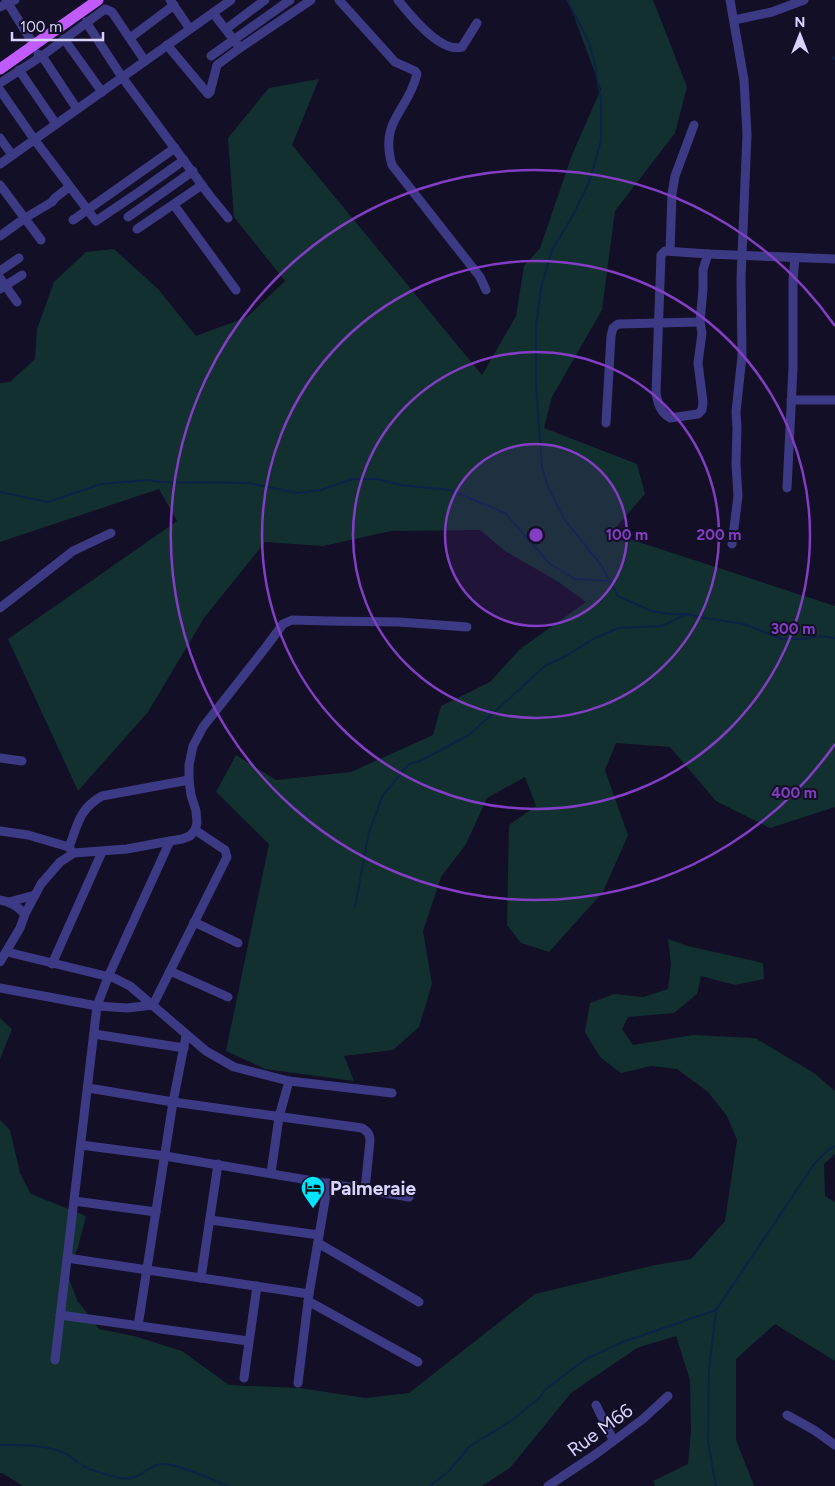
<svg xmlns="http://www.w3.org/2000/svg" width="835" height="1486" viewBox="0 0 835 1486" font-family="Figtree,sans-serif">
<rect width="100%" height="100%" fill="#130f26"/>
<g fill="#12302f">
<polygon points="568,0 653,0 687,87 675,133 615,211 602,310 552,397 544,428 637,464 645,494 611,533 835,606 835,807 770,828 716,801 670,747 616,743 605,770 628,835 603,892 549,952 521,943 507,925 509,825 536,806 525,777 487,798 466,844 441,877 423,931 432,984 419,1027 393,1050 344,1056 354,1081 265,1069 226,1051 269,844 216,792 236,755 276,780 351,772 433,735 441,706 490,682 520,649 586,602 557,581 505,551 480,530 391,531 323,546 265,542 204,618 148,712 78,791 8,639 177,521 159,489 0,542 0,383 10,382 35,359 37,329 54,282 86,252 114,249 158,289 196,336 247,317 285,281 234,217 228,138 269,88 319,79 292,145 482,375 516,316 524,266 540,248 572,155 601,89"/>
<polygon points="668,939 688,946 763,963 764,979 735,985 701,976 697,994 674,1013 628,1017 622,1029 633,1045 693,1035 755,1038 814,1073 835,1091 835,1154 824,1164 825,1196 835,1202 835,1361 775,1324 736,1359 736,1440 754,1486 655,1486 653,1481 688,1464 691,1431 690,1380 676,1336 637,1348 571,1393 510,1468 482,1486 23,1486 2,1473 0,1473 0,1120 10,1130 20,1173 31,1194 86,1216 78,1247 67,1273 77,1300 99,1329 134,1336 182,1351 229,1385 300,1388 365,1398 409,1393 535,1294 655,1265 691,1259 725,1221 737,1140 727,1116 708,1092 677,1069 651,1066 621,1073 600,1057 585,1032 590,1003 614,994 643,997 668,989 671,964"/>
<polygon points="0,1018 12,1029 0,1059"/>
</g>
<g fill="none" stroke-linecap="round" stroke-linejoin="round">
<g stroke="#0c2248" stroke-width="2">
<polyline points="567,0 589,42 594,60 601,100 601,140 590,180 572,217 552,250 541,288 536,326 536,385 542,467 548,487 564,519 601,565 618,596 651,611 669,614 687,614 705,618 744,624 782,639 802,639 820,636 835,638"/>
<polyline points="833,57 835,60"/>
<polyline points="0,492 48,502 101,484 149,480 161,482 249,483 297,493 321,490 352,479 377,479 401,485 450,490 505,513 550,564 575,579 609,581"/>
<polyline points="355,907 369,832 383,795 409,764 420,761 469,735 546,665 566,656 593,639 618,628 662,626 686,614"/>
<path d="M 0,1445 C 21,1445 45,1444 64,1453 C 70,1455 75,1461 80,1464 C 91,1471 107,1475 120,1478 C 140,1482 145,1466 162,1464 C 177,1463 213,1480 228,1486"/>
<polyline points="430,1486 448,1472 470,1446 511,1421 539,1398 546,1389 586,1359 620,1343 716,1310 814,1164 828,1150 835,1146"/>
<polyline points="716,1486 708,1442 709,1370 716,1310"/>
</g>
<g stroke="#3d3a85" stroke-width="9">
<polyline points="6,0 34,45"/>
<polyline points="170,0 190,29"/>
<path d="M 339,0 L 395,62 L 415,71 L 417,74 C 408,112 379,120 392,165 L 480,277 L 486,290"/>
<path d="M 398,0 C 410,15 441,54 462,47 L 477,23"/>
<polyline points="730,0 744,80 747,134 741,279 742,356 736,412 737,428 736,464 738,496 732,544"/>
<polyline points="0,7 15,0"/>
<polyline points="213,13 240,48 311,0"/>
<polyline points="734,20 772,12 804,0"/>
<polyline points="86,22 122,77 210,196 228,218"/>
<polyline points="226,29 265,0"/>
<polyline points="130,38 174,5"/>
<polyline points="64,39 102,92"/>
<polyline points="167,45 208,94 210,92 217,65 240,48"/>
<polyline points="38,54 42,56 77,109"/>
<polyline points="211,56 290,0"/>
<polyline points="19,70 56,124"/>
<polyline points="0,83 42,56 105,9 112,12 145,61"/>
<polyline points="0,90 34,139 96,221 139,192 184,160"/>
<polyline points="0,138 12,155"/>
<polyline points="0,164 231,0"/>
<polyline points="0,185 41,240"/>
<polyline points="174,205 236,290"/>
<polyline points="128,217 193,171"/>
<polyline points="73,220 175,148"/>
<polyline points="137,229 202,185"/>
<polyline points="0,236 25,218 52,202 55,198 69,187"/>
<path d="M 665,251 L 708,254 L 703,270 L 703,289 L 700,322 L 702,333 L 698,363 L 703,402 L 702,410 L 698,414 L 670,418 C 660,412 658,404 656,393 L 661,255 Z"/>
<polyline points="670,251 672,194 675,176 694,125"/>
<polyline points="708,254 835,259"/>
<polyline points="0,271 19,258"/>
<polyline points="0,278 17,302"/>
<polyline points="0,289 22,275"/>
<polyline points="791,400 835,400"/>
<polyline points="606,423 611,336 613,328 618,324 700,322"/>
<polyline points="787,488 793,368 793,280 795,258"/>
<polyline points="0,608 73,551 111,533"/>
<polyline points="0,758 22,761"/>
<polyline points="0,831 28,835 69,847 71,850"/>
<path d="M 69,847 C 78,824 79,809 102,796 L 189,780"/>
<path d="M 0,900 C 11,902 17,906 25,914 L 20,928 L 0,962"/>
<polyline points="9,902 35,895"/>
<polyline points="25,914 41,884 60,862 74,853 127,849 159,843 182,839 190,836 195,830 197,823 196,811 191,795 189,780 189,765 193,746 203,727 266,647 283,624 292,620 328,621 399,622 467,627"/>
<polyline points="194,922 238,943"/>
<polyline points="7,952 114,978 130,986 206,1051 234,1067 289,1081 392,1093"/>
<polyline points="52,964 102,852"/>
<polyline points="170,971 228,997"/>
<polyline points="0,988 97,1006 127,1008 153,1005 227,857 225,850 195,830"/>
<polyline points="94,1034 184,1048"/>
<path d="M 88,1088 L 173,1102 L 362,1128 C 368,1132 370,1134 370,1141 L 365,1189"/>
<polyline points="81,1145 165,1156 409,1197"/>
<polyline points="271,1173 279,1117 289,1081"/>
<polyline points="74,1201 156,1212"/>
<polyline points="210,1220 319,1235"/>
<polyline points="318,1243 419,1302"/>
<polyline points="67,1258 309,1294"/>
<polyline points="201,1278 218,1164"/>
<polyline points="308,1301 418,1362"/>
<polyline points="60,1315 248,1341"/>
<polyline points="138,1326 173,1102 186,1036"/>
<polyline points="55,1360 97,1006 108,977 170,841"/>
<polyline points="244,1378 257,1286"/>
<polyline points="298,1383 309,1294 328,1183"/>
<polyline points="596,1405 613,1440"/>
<polyline points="787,1415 814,1430 835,1445"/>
<polyline points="548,1486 596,1454 643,1419 668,1396"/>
</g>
<polyline stroke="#c25bff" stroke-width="11" points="0,69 98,0"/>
</g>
<circle cx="536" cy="535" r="91" fill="#843dc5" fill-opacity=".12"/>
<g fill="none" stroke="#843dc5" stroke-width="2.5">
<circle cx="536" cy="535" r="91"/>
<circle cx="536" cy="535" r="183"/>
<circle cx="536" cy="535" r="274"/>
<path d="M835 744A365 365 0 1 1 835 326"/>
</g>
<defs>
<symbol id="hotel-pin" viewBox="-11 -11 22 30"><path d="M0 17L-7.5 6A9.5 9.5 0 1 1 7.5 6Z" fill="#00e5ff" stroke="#130f26"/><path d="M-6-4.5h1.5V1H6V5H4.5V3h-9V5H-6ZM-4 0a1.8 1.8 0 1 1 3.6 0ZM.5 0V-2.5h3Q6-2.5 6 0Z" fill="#111"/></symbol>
</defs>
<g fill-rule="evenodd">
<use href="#hotel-pin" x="299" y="1174" width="28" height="38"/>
</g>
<g text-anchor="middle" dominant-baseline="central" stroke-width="4" stroke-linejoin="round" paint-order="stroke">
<g font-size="19" font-weight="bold" fill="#d9d4ff" stroke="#130f26" text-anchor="start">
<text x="330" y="1188">Palmeraie</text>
</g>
<g font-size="19" fill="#d9d4ff" stroke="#130f26">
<text transform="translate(600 1430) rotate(-36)">Rue M66</text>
</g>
</g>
<circle cx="536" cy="535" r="8" fill="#843dc5" stroke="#130f26" stroke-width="2.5"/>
<g font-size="15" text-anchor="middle" font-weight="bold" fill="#843dc5" stroke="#130f26" stroke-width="4" stroke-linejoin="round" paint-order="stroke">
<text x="627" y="540">100 m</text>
<text x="719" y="540">200 m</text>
<text x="793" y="634">300 m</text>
<text x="794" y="798">400 m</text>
</g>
<g transform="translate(800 35)" stroke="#130f26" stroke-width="4" paint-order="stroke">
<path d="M0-4L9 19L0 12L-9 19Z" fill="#d9d4ff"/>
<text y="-8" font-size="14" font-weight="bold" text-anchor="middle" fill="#d9d4ff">N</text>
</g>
<path d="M12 32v8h91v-8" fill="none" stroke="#d9d4ff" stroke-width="2.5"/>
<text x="20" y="32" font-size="15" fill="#d9d4ff" stroke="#130f26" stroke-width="4" paint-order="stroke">100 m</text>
</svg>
